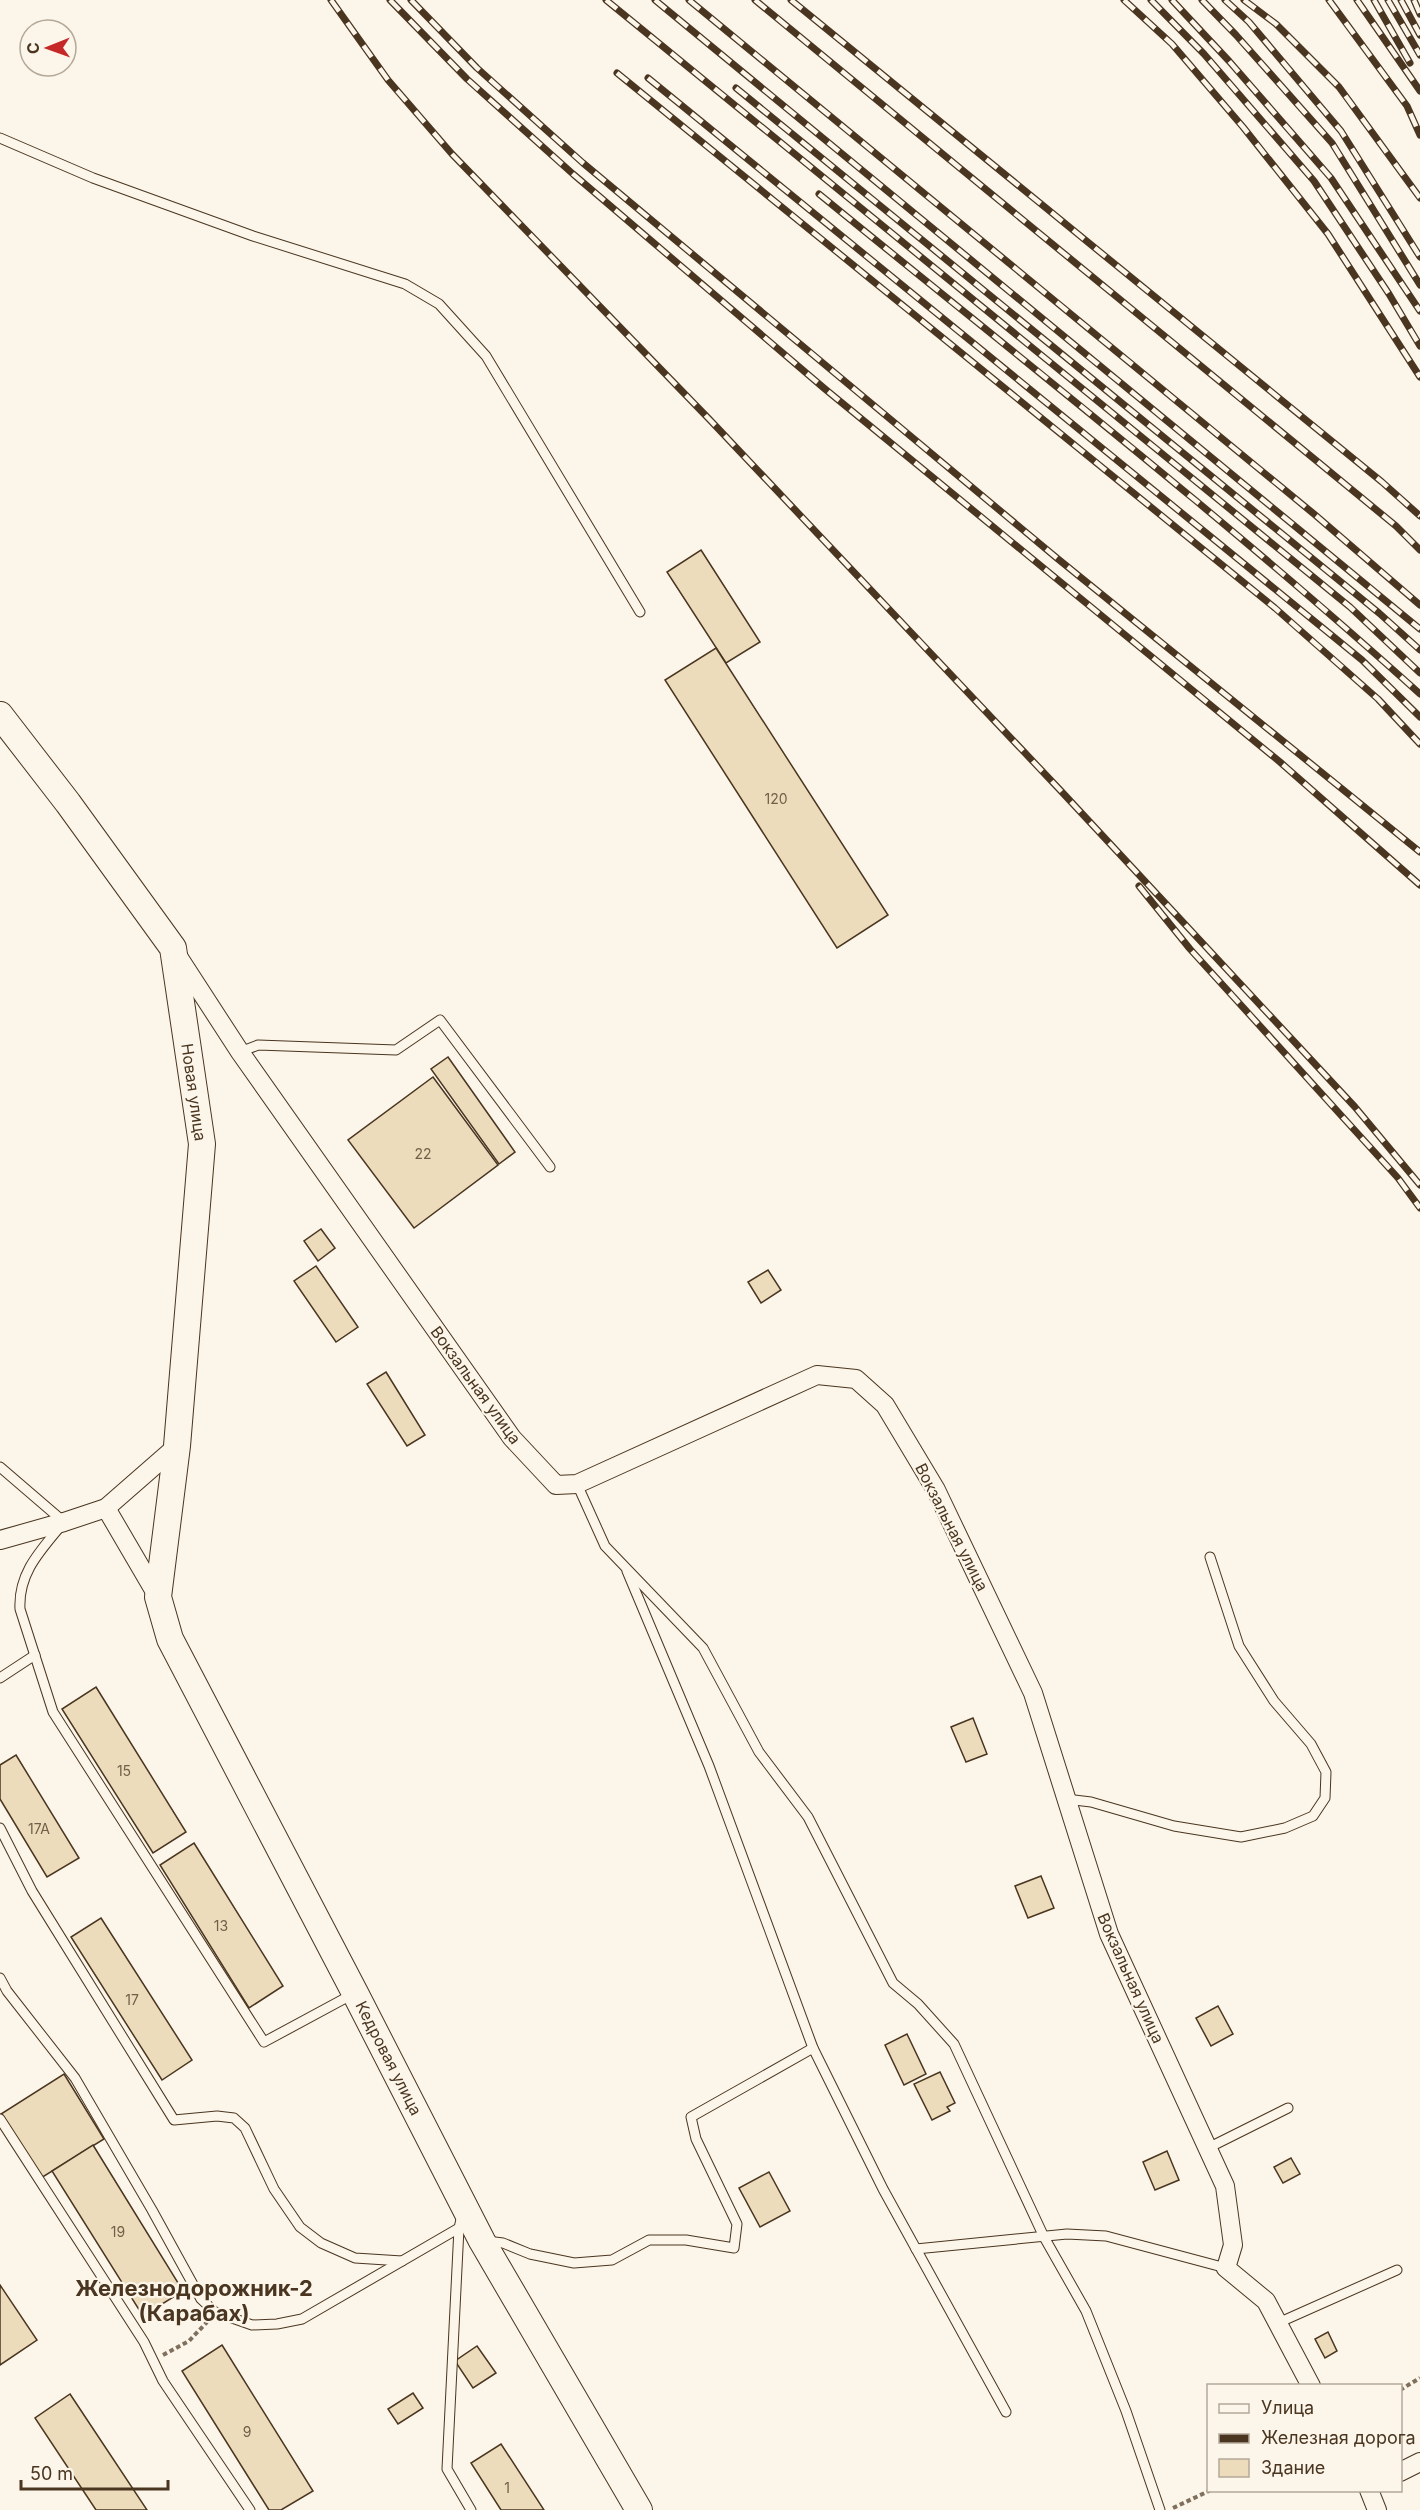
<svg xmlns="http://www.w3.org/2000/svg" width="1420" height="2510" viewBox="0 0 1420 2510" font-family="Inter,sans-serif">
<rect width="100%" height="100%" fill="#fbf6e9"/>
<g fill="#ecdcbc" stroke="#4a3520" stroke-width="1.5">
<polygon points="701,550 760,642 726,663 667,572"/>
<polygon points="716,648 888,915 837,948 665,680"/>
<polygon points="448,1057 515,1152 499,1164 431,1069"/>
<polygon points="433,1077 498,1165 414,1228 348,1140"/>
<polygon points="321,1229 335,1248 318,1261 304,1241"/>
<polygon points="316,1266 358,1327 336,1342 294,1281"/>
<polygon points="768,1270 781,1290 761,1303 748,1282"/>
<polygon points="386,1372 425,1435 407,1446 367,1384"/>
<polygon points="96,1687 186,1832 153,1853 62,1709"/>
<polygon points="973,1718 987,1754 966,1762 951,1727"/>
<polygon points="16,1755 79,1858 47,1877 0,1799 0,1765"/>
<polygon points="194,1843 283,1986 249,2008 160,1865"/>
<polygon points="1041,1876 1054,1908 1028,1918 1015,1886"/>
<polygon points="101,1918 192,2060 162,2080 71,1937"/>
<polygon points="1218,2006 1233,2034 1211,2046 1196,2018"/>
<polygon points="907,2034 926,2074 904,2085 885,2045"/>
<polygon points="940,2072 955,2103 947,2107 950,2111 932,2120 914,2084"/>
<polygon points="64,2074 104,2139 41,2178 1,2114"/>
<polygon points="93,2145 183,2291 143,2316 52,2171"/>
<polygon points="1167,2151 1179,2180 1155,2190 1143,2162"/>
<polygon points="1291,2158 1300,2174 1283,2183 1274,2167"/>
<polygon points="769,2172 790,2211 760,2227 739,2188"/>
<polygon points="0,2285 37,2340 0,2365"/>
<polygon points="1328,2332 1337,2351 1325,2358 1315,2339"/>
<polygon points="222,2345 313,2491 281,2510 269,2510 182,2371"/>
<polygon points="477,2346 496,2373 473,2388 455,2361"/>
<polygon points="413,2393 423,2408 398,2424 388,2409"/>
<polygon points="70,2394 147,2510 96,2510 35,2418"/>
<polygon points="501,2444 544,2510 501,2510 471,2463"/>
</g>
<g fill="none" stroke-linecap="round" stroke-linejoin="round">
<defs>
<g id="lane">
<polyline points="0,138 93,178 253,236 405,284 439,304 486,356 640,612"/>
<polyline points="240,1052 258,1045 396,1050 440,1020 550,1167"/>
<path d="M 0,1467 L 64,1522 C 42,1549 18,1572 20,1609 L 53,1712 L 264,2042 L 353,1994"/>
<polyline points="577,1484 605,1546 703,1648 759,1752 808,1817 893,1983 918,2004 954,2044 1044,2237 1086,2311 1126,2411 1160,2510"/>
<polyline points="627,1571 709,1766 813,2048 883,2189 1006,2412"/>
<polyline points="0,1678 35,1655"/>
<polyline points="1066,1799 1091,1802 1174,1826 1241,1837 1285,1828 1313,1816 1325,1798 1326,1772 1311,1744 1274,1701 1239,1646 1210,1557"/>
<polyline points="0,1828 32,1891 174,2120 217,2116 234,2118 245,2128 274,2189 300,2227 321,2243 355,2258 402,2261"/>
<polyline points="0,1978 7,1991 75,2078 152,2210 201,2299 215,2312 252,2325 277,2324 302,2319 459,2228 462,2215"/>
<polyline points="0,2119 144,2342 163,2381 250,2510"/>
<polyline points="1208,2148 1288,2108"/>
<polyline points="459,2228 447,2469 471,2510"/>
<polyline points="487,2241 503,2243 530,2254 574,2263 612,2260 649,2240 686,2240 734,2248 737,2224 696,2139 691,2117 813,2048"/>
<polyline points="916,2249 1067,2234 1106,2236 1226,2268"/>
<polyline points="1278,2323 1397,2270"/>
</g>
<g id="street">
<polyline points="177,955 240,1052 512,1438 556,1485 577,1484 817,1375 856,1379 885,1405 936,1490 1033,1693 1109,1934 1225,2186 1233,2245 1226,2268 1266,2301 1311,2386"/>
<polyline points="106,1508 158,1597"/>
<polyline points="0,1540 64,1522 106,1508 177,1446"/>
<polyline points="1400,2472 1420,2462"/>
<polyline points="1369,2490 1377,2510"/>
</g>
<polyline id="secondary" points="0,715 68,803 173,948 202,1144 177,1446 158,1597 170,1639 355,1993 482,2241 639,2510"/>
</defs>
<use href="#lane" stroke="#4a3520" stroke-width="11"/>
<use href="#street" stroke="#4a3520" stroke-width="20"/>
<use href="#secondary" stroke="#4a3520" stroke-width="28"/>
<g stroke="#7f6f5c" stroke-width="4" stroke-dasharray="4.5 3" stroke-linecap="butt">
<polyline points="163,2355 189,2341 207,2322"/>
<polyline points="1400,2390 1420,2378"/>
<polyline points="1173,2508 1211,2490"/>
</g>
<use href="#lane" stroke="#fbf6e9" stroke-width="9"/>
<use href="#street" stroke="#fbf6e9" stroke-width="18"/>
<use href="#secondary" stroke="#fbf6e9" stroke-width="26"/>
<defs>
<g id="rail">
<polyline points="331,0 388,80 452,154 710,420 1061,791 1355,1107 1420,1185"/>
<polyline points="390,0 467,79 573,174 825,389 1280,762 1420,885"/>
<polyline points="411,0 477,68 583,163 1058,559 1420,852"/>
<polyline points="606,0 1350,607 1420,673"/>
<polyline points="655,0 1420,629"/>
<polyline points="689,0 1314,514 1420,605"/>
<polyline points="755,0 1396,526 1420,550"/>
<polyline points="791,0 1382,482 1420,516"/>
<polyline points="1124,0 1172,44 1243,127 1328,234 1420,377"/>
<polyline points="1151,0 1204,54 1314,181 1389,294 1420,346"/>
<polyline points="1172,0 1229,61 1331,178 1420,311"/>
<polyline points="1202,0 1236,35 1332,143 1420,285"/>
<polyline points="1225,0 1249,22 1341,131 1420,257"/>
<polyline points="1244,0 1276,24 1339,87 1420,198"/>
<polyline points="1329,0 1407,106 1420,135"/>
<polyline points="1357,0 1420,91"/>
<polyline points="1374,0 1410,63"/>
<polyline points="1388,0 1420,55"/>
<polyline points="1401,0 1420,35"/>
<polyline points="1414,0 1420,14"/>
<polyline points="617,73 1275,608 1378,699 1420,744"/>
<polyline points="648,78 1362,660 1420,717"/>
<polyline points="736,88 1379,613 1420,650"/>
<path d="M 819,194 C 1021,359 1226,519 1420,694"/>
<polyline points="1139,886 1190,949 1398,1178 1420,1208"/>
</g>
</defs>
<use href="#rail" stroke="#4a3520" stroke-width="7"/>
<use href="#rail" stroke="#fbf6e9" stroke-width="4.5" stroke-dasharray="14" stroke-linecap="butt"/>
</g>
<g text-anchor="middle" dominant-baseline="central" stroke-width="4.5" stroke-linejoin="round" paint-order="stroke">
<g font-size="14" fill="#725f47">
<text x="776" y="798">120</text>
<text x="423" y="1153">22</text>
<text x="124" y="1770">15</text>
<text x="39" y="1828">17А</text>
<text x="221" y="1925">13</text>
<text x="132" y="1999">17</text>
<text x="118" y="2231">19</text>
<text x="247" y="2431">9</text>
<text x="507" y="2487">1</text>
</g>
<g font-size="16" fill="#4a3520" stroke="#fbf6e9">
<text transform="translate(194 1092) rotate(82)">Новая улица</text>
<text transform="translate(476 1385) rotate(54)">Вокзальная улица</text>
<text transform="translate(952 1527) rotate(63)">Вокзальная улица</text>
<text transform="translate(1131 1978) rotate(66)">Вокзальная улица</text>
<text transform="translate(389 2058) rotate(63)">Кедровая улица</text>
</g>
<g font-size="22" font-weight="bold" fill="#4a3520" stroke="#fbf6e9">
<text x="194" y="2288">Железнодорожник-2<tspan x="194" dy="25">(Карабах)</tspan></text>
</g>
</g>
<rect x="1207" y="2384" width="195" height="108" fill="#fbf6e9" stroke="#b4a999" stroke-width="1.5"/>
<rect x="1219" y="2404" width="30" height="9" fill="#fbf6e9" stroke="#b4a999" stroke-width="1.5"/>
<text x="1261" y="2414" font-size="18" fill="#4a3520">Улица</text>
<rect x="1219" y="2434" width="30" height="9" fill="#4a3520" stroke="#b4a999" stroke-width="1.5"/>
<text x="1261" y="2444" font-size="18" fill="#4a3520">Железная дорога</text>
<rect x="1219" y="2459" width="30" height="18" fill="#ecdcbc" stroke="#b4a999" stroke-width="1.5"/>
<text x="1261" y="2474" font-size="18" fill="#4a3520">Здание</text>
<g transform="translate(48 48) rotate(269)"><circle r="28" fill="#fbf6e9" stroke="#b4a999" stroke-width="1.5"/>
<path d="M0-4.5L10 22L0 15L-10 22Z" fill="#c62828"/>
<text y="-9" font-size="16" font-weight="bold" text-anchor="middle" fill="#4a3520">С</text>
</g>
<path d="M21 2480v9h147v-9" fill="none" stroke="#4a3520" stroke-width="3"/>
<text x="30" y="2480" font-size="18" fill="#4a3520" stroke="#fbf6e9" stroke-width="4.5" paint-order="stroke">50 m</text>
</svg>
